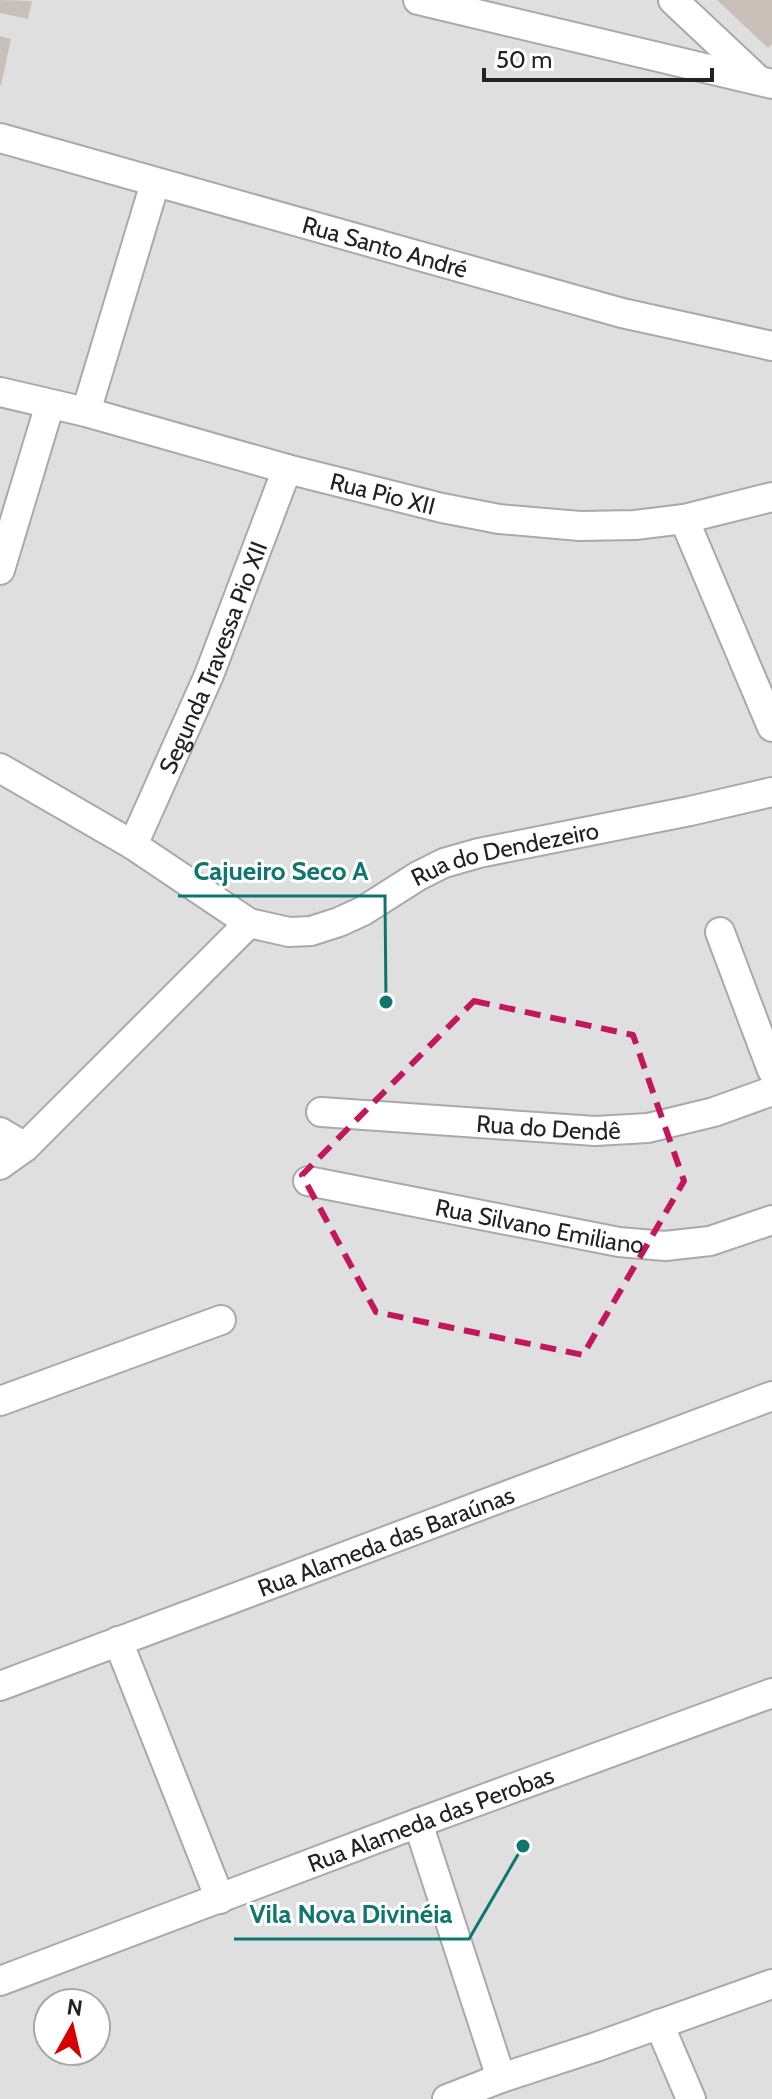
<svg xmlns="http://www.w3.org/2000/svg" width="772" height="2099" viewBox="0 0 772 2099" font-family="Cabin,sans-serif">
<rect width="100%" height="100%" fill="#f2efe9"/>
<path fill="#e0dfdf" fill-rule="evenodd" d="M 0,0 L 772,0 L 772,2099 L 0,2099 ZM 48,2003 L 96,2003 L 96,2051 L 48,2051 Z"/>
<g fill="#c7bfb8">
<polygon points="0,0 32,1 28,19 0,13"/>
<polygon points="717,0 772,0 772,44 768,48"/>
<polygon points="0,36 11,39 1,85 0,85"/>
</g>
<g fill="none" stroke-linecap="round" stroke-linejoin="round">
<defs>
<g id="street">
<polyline points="418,0 772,84"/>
<polyline points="673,0 757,79"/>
<path id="s1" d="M 0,138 L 622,313 L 772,346"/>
<path id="s2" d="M 0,392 L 86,412 L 287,469 L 442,508 L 499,519 L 580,526 L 635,525 L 684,519 L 772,497"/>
<polyline points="86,412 155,183"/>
<polyline points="684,519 772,727"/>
<polyline points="0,570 50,404"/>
<path id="s3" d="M 0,768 L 133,845 L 249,923 L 289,932 L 311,931 L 339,922 L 363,911 L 418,876 L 444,863 L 479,853 L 690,811 L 772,792"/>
<path id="s4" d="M 133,845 L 209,675 L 287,469"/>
<polyline points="720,932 772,1070"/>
<path id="s5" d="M 321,1112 L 595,1131 L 648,1128 L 714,1112 L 772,1091"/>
<polyline points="0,1132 25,1147"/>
<polyline points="0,1165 25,1147 249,923"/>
<path id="s6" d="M 308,1181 L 619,1242 L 665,1246 L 710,1241 L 772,1220"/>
<polyline points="0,1401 221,1320"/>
<polyline points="118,1641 220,1899"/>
<path id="s7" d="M 0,1686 L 772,1396"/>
<polyline points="418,1823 501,2078"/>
<path id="s8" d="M 0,1981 L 418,1823 L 772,1693"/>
<polyline points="659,2024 691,2099"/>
<polyline points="447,2099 501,2078 596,2047 772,1984"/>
</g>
</defs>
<use href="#street" stroke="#a9a9a9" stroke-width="32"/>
<use href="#street" stroke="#fff" stroke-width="28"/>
</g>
<path fill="none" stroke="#c2185b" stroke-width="6" stroke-dasharray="16 10" stroke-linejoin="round" d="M 474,1001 L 633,1035 L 684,1181 L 583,1355 L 376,1312 L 302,1175 Z"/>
<g text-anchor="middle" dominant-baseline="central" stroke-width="6" stroke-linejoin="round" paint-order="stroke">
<g font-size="24" fill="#222" stroke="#fff">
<text stroke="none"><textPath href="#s1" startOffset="400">Rua Santo André</textPath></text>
<text stroke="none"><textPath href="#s2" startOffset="396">Rua Pio XII</textPath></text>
<text stroke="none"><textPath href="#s4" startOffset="204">Segunda Travessa Pio XII</textPath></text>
<text stroke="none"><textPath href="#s3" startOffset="568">Rua do Dendezeiro</textPath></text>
<text stroke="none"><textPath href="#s5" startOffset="228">Rua do Dendê</textPath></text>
<text stroke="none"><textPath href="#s6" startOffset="236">Rua Silvano Emiliano</textPath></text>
<text stroke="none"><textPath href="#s7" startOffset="412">Rua Alameda das Baraúnas</textPath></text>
<text stroke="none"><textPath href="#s8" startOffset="460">Rua Alameda das Perobas</textPath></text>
</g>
</g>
<path fill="none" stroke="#0f766e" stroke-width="3" d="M386 1002L385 896H178M523 1846L469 1939H234"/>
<g fill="#0f766e" stroke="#fff" stroke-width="3">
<circle cx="386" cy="1002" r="8"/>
<circle cx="523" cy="1846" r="8"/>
</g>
<g font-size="26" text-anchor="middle" font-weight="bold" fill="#0f766e" stroke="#fff" stroke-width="6" stroke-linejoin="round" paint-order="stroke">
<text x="281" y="880">Cajueiro Seco A</text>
<text x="351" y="1923">Vila Nova Divinéia</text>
</g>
<g transform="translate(72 2027) rotate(8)"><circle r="38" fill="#ffffff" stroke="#a7a7a7" stroke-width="2"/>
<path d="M0-6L14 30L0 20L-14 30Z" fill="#d40000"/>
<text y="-12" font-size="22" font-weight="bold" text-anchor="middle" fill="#222222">N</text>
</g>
<path d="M484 68v12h228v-12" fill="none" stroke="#222222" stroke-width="4"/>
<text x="496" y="68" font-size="24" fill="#222222" stroke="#ffffff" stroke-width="6" paint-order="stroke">50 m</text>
</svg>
